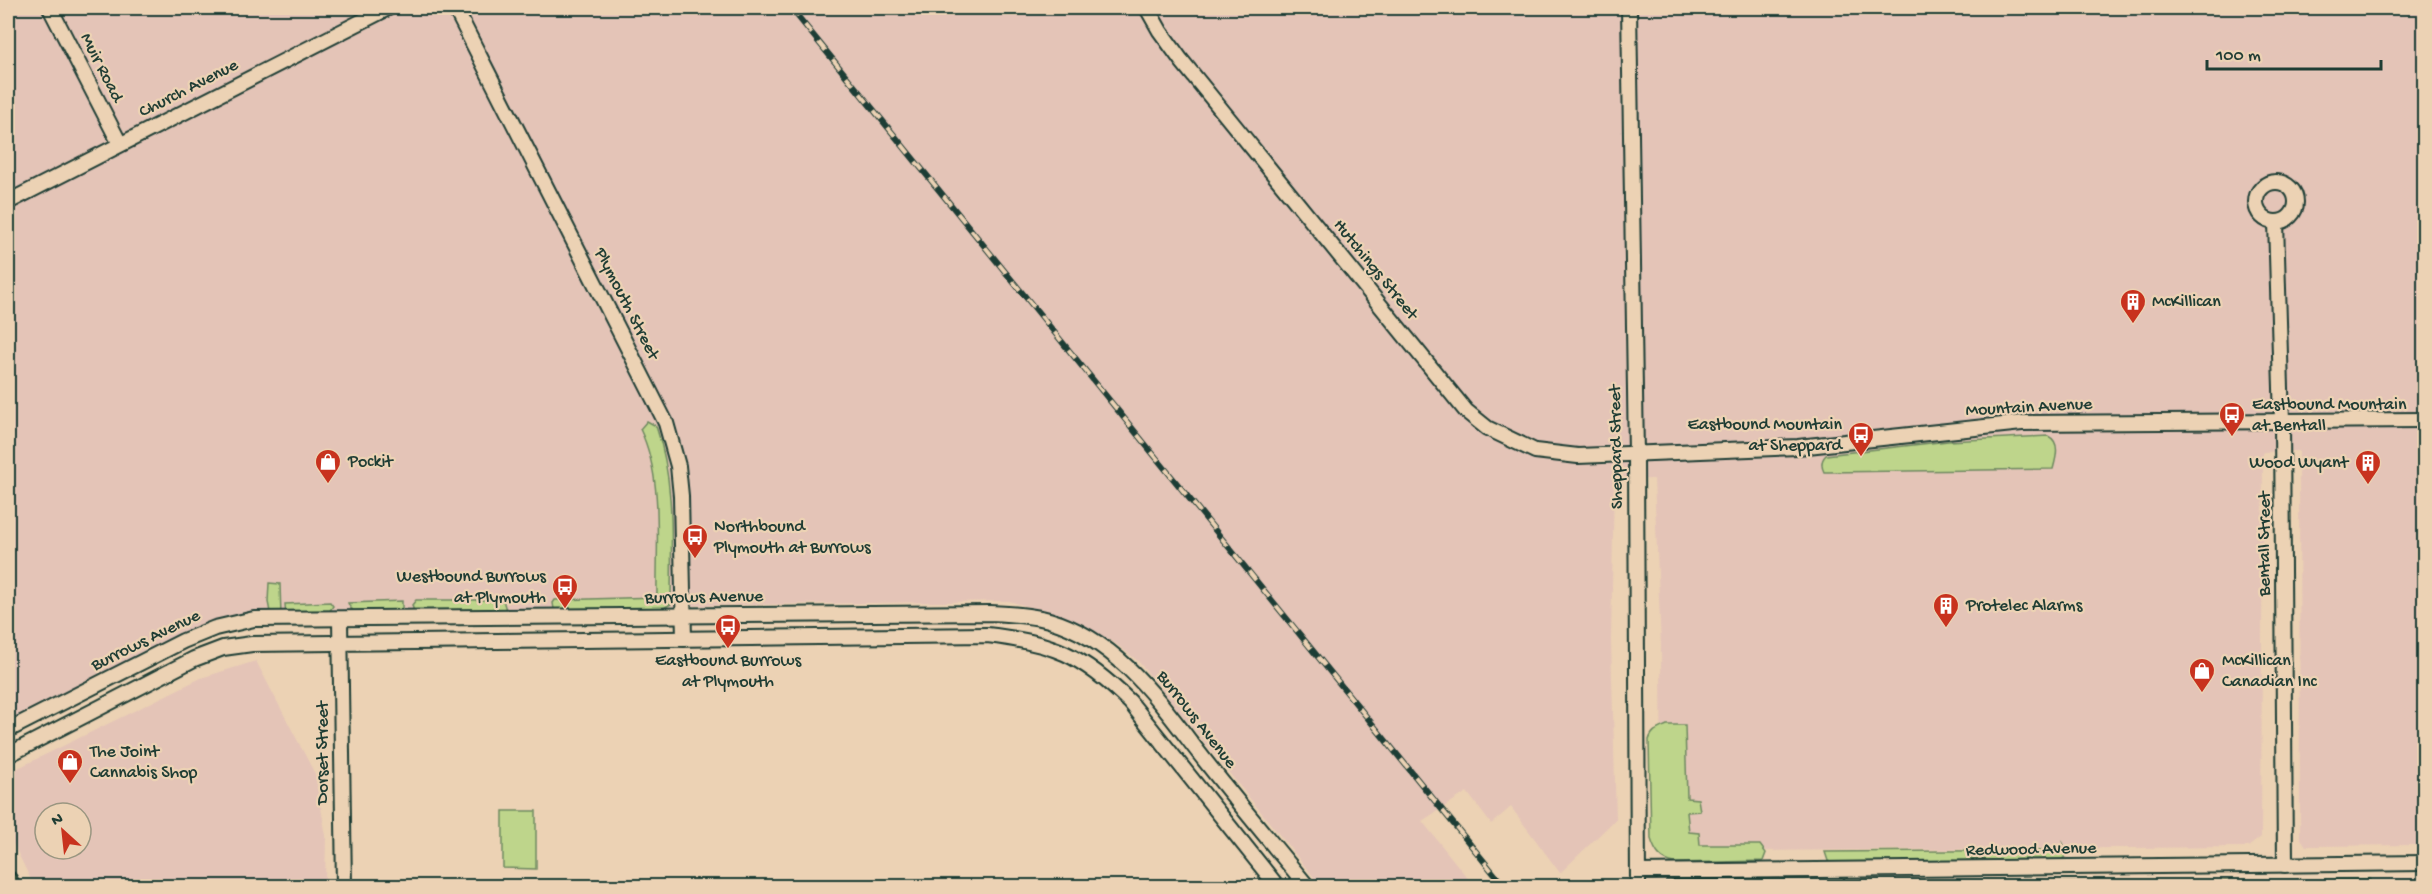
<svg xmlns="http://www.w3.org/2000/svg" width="2432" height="894" viewBox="0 0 2432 894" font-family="'Gochi Hand',sans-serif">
<rect width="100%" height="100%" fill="#ecd2b4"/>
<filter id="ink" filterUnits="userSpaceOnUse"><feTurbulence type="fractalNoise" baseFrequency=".0167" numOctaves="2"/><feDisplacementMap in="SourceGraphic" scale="12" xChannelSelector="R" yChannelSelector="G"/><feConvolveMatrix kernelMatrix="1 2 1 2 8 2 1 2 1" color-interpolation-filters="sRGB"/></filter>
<g filter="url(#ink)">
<g fill="#e4c4b7" fill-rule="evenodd">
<polygon points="8,8 2424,8 2424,845 2306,846 2300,837 2299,451 2263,452 2261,837 2248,847 1744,851 1662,846 1661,646 1654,479 1614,480 1611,641 1616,819 1560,873 1511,807 1491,824 1467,792 1422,821 1474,886 1321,886 1138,661 1116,644 1076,621 1009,601 256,612 221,618 8,724"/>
<path d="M 256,661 L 315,774 L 326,836 L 325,886 L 34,886 L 8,833 L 8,773 L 201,678 ZM 45,813 L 81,813 L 81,849 L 45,849 Z"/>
<polygon points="2424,878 2424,886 2370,886 2370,879"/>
</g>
<g fill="#bed58b" stroke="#6e8960" stroke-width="1.5">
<path d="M 647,421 L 656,426 C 676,484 671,544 671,604 L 658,611 L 557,612 L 554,609 L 553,603 L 555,600 L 657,597 C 656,543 664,479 640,429 Z"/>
<path d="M 2048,436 C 2061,442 2056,458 2053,469 L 1828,472 L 1824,472 C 1821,466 1821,460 1826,455 L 1948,441 Z"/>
<polygon points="269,583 280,584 281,616 270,612 268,602"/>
<polygon points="416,600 503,600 506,610 499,613 414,612 412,605"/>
<path d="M 402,601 L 402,613 C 387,613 353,621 348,603 Z"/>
<polygon points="330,602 333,606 329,612 286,616 285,604"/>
<path d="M 1667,725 L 1685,725 L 1687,798 L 1698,799 L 1700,811 L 1687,812 L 1689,832 L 1699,833 L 1700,845 L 1760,845 L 1766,853 L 1763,861 L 1675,863 C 1661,861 1655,852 1651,839 L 1649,740 C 1652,730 1658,729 1667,725 Z"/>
<polygon points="503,811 536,811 536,869 503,868"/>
<polygon points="2063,843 2068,854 2062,859 1833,863 1828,861 1825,852 2062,850"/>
<polygon points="2370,879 2370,886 1861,886"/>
</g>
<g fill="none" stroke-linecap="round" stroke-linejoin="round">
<defs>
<g id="minor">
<polyline points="50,8 120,144"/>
<polyline points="455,8 666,423 678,466 681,496 684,639"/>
<polyline points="1147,8 1160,31 1181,60 1466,411 1487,428 1535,451 1578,456 1798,447 2022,423 2424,420"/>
<polyline points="1629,8 1636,454 1638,886"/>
<circle cx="2276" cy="202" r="20"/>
<polyline points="8,202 388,8"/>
<polyline points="2276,222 2282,421 2285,865"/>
<polyline points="340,620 344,886"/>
<path d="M 8,730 L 183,641 L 215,628 L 254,619 L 990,613 C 1010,614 1030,615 1049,620 C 1121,641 1162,706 1206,762 C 1239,804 1273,845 1307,886"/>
<path d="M 8,755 L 194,659 L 223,648 L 252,644 L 987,635 C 1054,643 1081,654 1130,702 L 1277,886"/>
<polyline points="1638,872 2424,863"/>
</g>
<polyline id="major" points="8,880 11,886"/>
</defs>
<use href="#minor" stroke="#1f3d34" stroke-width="18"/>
<use href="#major" stroke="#1f3d34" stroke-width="21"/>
<use href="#minor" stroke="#ecd2b4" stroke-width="14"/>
<use href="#major" stroke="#f6e281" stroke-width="16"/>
<defs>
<polyline id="rail" points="791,8 1504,886"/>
</defs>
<use href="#rail" stroke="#1f3d34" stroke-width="6"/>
<use href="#rail" stroke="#ecd2b4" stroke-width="4" stroke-dasharray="11" stroke-linecap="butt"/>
</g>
</g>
<defs>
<symbol id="building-pin" viewBox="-11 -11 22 30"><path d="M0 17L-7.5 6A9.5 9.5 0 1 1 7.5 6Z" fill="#c8321e" stroke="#ecd2b4"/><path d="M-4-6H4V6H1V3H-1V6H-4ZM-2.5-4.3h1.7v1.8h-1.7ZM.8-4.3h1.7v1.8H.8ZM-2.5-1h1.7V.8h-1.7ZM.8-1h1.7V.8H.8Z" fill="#fff"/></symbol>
<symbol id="bus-pin" viewBox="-11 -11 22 30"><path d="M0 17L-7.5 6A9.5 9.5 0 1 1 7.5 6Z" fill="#c8321e" stroke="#ecd2b4"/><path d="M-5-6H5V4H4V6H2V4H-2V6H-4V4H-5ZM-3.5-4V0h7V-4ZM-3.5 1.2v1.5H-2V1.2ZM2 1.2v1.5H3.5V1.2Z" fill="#fff"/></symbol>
<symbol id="shop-pin" viewBox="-11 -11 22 30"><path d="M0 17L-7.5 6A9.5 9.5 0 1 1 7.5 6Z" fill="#c8321e" stroke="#ecd2b4"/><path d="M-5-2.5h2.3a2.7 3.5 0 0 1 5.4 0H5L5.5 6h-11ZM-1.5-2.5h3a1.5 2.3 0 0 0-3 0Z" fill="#fff"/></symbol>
</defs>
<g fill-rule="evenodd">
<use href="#building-pin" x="2118" y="287" width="30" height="40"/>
<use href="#bus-pin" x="2217" y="400" width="30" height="40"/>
<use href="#bus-pin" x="1846" y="420" width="30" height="40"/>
<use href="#shop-pin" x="313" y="447" width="30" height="40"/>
<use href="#building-pin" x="2353" y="448" width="30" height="40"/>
<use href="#bus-pin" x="680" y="522" width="30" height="40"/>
<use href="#bus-pin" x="550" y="572" width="30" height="40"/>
<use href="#building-pin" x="1931" y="591" width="30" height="40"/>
<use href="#bus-pin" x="713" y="612" width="30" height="40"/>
<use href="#shop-pin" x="2187" y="656" width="30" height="40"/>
<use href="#shop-pin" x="55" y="747" width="30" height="40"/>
</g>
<g text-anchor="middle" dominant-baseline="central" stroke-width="4.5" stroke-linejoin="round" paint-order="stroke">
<g font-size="18" fill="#1f3d34" stroke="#ecd2b4">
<text transform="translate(101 68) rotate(63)">Muir Road</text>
<text transform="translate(189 89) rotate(-27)">Church Avenue</text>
<text transform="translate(1375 270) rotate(51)">Hutchings Street</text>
<text transform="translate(626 304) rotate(63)">Plymouth Street</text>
<text transform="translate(2029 408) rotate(-3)">Mountain Avenue</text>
<text transform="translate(1617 447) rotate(-91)">Sheppard Street</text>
<text transform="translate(2265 544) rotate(-90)">Bentall Street</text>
<text transform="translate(704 598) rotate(-1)">Burrows Avenue</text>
<text transform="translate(146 641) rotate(-26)">Burrows Avenue</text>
<text transform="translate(1196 720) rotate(52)">Burrows Avenue</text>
<text transform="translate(323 753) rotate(-90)">Dorset Street</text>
<text transform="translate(2031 850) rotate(-1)">Redwood Avenue</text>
</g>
<g font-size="18" fill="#1f3d34" stroke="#ecd2b4" text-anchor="start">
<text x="2152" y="302">McKillican</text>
<text x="2252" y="405">Eastbound Mountain<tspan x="2252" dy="21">at Bentall</tspan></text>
<text x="1842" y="425" text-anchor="end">Eastbound Mountain<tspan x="1842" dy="21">at Sheppard</tspan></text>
<text x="348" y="462">Pockit</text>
<text x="2348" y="463" text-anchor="end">Wood Wyant</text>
<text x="714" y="527">Northbound<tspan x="714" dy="21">Plymouth at Burrows</tspan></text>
<text x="546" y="577" text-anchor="end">Westbound Burrows<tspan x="546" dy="21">at Plymouth</tspan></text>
<text x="1966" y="606">Protelec Alarms</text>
<text x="728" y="661" text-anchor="middle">Eastbound Burrows<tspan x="728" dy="21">at Plymouth</tspan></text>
<text x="2222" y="661">McKillican<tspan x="2222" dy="21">Canadian Inc</tspan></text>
<text x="90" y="752">The Joint<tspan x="90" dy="21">Cannabis Shop</tspan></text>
</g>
</g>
<rect width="2432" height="894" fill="none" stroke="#ecd2b4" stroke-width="30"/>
<rect x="15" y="15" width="2402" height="864" fill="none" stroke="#1f3d34" stroke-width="2" filter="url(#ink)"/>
<g transform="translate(63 831) rotate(333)"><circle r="28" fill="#ecd2b4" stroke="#9a9681" stroke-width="1.5"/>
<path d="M0-4.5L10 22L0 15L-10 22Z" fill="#c8321e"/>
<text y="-9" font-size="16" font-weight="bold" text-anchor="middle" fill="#1f3d34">N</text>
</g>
<path d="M2207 60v9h174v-9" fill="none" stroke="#1f3d34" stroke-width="3"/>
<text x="2216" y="60" font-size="18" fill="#1f3d34" stroke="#ecd2b4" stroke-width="4.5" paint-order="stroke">100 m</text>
</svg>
